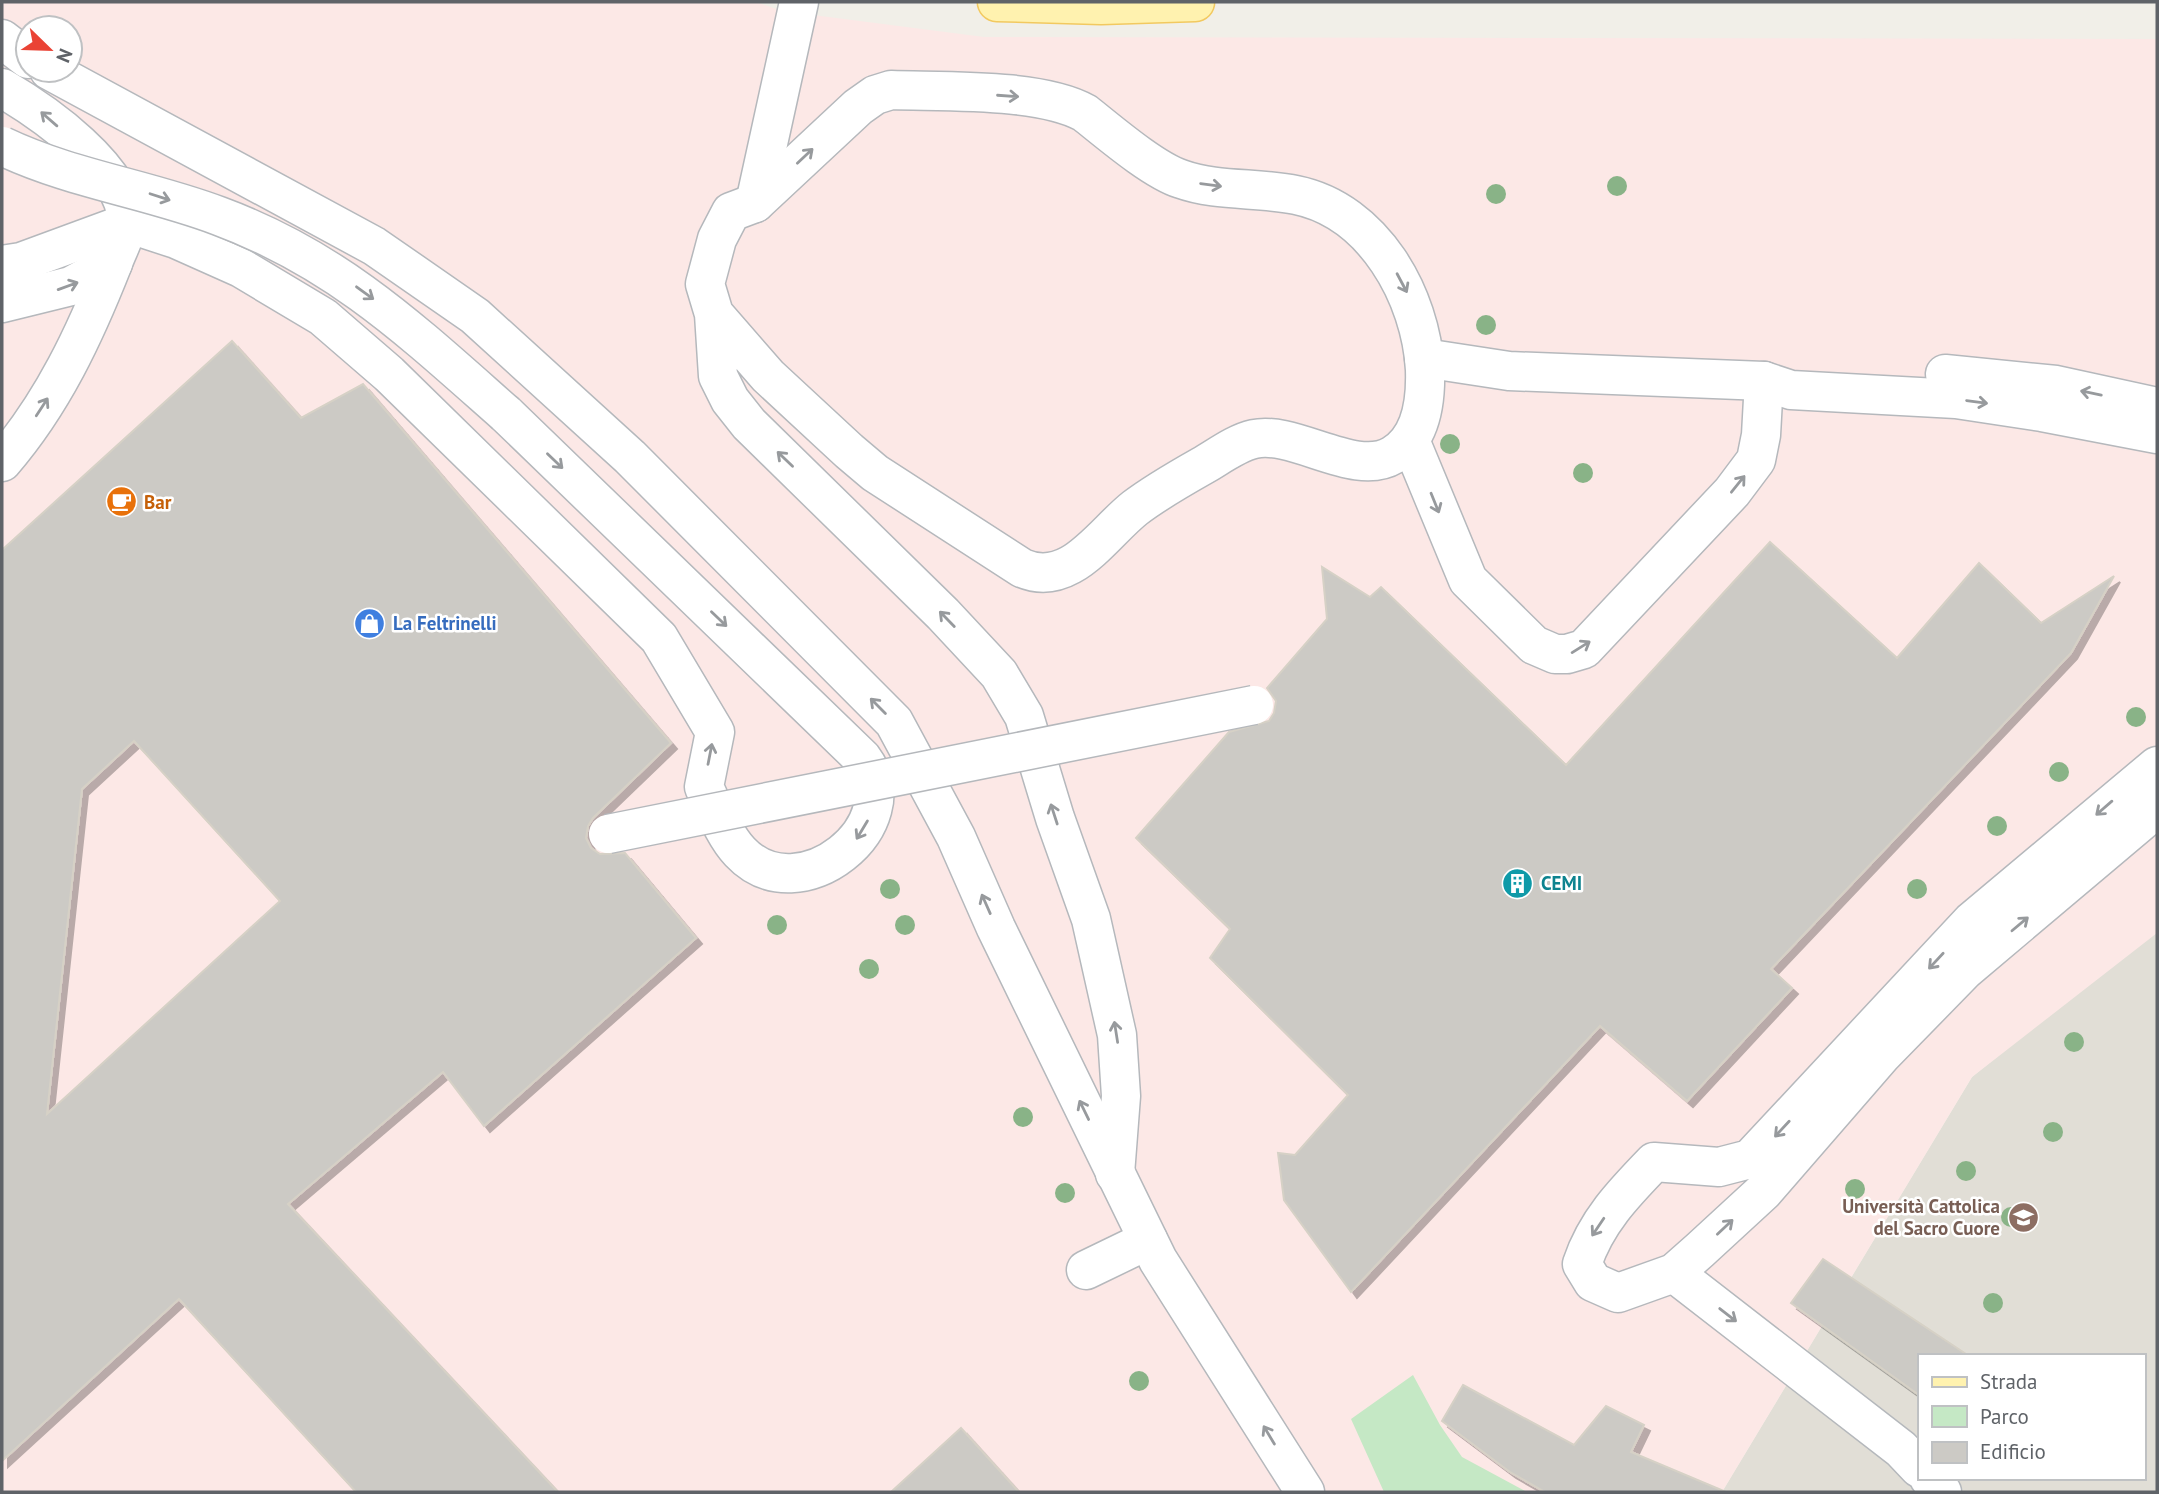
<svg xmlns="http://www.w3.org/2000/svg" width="2159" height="1494" viewBox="0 0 2159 1494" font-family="'PT Sans',sans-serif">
<defs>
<filter id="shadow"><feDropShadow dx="6" dy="6" stdDeviation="0" flood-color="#0004"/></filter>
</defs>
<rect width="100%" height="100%" fill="#f1efe8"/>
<path fill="#e1ded6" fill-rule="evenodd" d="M 2157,927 L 2157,1492 L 1722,1492 L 1972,1077 ZM 1919,1356 L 2143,1356 L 2143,1478 L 1919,1478 Z"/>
<path fill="#fce8e6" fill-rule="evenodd" d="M 2,2 L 756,2 L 782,11 L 984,37 L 2157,39 L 2157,933 L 1972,1077 L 1722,1492 L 2,1492 ZM 28,28 L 70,28 L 70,70 L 28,70 Z"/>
<polygon fill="#c5e8c5" points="1413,1375 1440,1425 1462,1457 1527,1492 1384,1492 1351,1419"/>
<g fill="#cccac5" stroke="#d6d1c6" stroke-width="2" fill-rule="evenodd" filter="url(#shadow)">
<path d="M 232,341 L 301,418 L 363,384 L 671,743 L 593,818 L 588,826 L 586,838 L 591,848 L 600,854 L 625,853 L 696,938 L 484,1126 L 443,1072 L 288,1204 L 558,1492 L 356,1492 L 179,1299 L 2,1461 L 2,550 ZM 134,741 L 280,901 L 47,1114 L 82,789 Z"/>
<polygon points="1770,542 1897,658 1979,563 2041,623 2114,576 2071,653 1771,969 1792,988 1687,1101 1600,1026 1351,1292 1284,1200 1278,1153 1295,1155 1348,1095 1210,958 1230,929 1136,838 1229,732 1269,721 1274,713 1276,701 1267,688 1327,619 1322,567 1370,597 1381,587 1566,765"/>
<polygon points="1823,1259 1969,1356 1919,1356 1919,1395 1791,1303"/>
<polygon points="1463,1385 1574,1445 1606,1406 1644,1425 1631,1452 1726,1492 1545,1492 1510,1472 1442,1421"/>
<polygon points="961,1428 1019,1492 891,1492"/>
</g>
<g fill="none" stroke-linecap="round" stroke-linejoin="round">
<defs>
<g id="minor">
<polyline points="2,39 28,59"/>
<polyline points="49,70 374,246 475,316 630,457 894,722 956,837 996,928 1158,1260 1305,1492"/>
<path d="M 2,88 C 43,112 126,169 127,222 C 127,234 117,251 113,263 L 71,286 L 2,303"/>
<polyline points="755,203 799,2"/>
<path d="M 2,265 L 21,262 L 127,223 L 176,239 L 241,268 L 323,317 L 389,374 L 659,638 L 715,732 L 704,787 C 714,808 724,835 740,852 C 799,915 912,824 862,758 L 506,414"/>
<path d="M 714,314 L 768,376 L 849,451 L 875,473 L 1022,568 C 1070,589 1102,534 1135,508 C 1156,492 1179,479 1202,466 C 1218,457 1236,443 1254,439 C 1295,430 1355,478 1393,455 C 1422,438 1426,401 1425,370 C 1421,296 1374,211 1296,195 C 1258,187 1217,192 1181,179 C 1153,170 1109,132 1085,113 C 1041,88 944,92 891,90 L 875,95 L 858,107 L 755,203 L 731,212 L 717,239 L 705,284 L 714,314 L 718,376 L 730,400 L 749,424 L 943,614 L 999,674 L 1024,716 L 1055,818 L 1091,919 L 1117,1035 L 1121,1096 L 1115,1174"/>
<polyline points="1424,358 1509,371 1764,381 1791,390 1956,399 2042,412 2157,434"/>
<polyline points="1945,374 2056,385 2157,407"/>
<polyline points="1410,440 1468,580 1534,645 1555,654 1567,654 1584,649 1732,492 1756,460 1761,435 1764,381"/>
<path d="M 2,462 C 53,403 85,334 113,263"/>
<path d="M 2157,766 L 1972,921 L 1750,1159 L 1719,1167 L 1654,1162 C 1623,1194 1596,1222 1582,1264 L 1593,1282 L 1618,1293 L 1674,1273 L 1700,1250 L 1763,1192 L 1881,1056 L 1965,970 L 2157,808"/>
<polyline points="1086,1270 1148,1240"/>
<polyline points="1674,1273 1901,1449 1919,1468"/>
<polyline points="1929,1478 1942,1492"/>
</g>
<polyline id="major" points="997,2 1101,5 1195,2"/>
</defs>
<use href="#minor" stroke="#b5b8bc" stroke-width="41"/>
<use href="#major" stroke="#f2c960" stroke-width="41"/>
<use href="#minor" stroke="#fff" stroke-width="38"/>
<use href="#major" stroke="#fff2af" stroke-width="38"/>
<defs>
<g id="minor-bridge">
<path d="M 2,146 C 71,179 148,189 219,216 C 338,260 413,332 506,414"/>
<polyline points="608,834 1254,705"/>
</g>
</defs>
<use href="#minor-bridge" stroke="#b5b8bc" stroke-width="41" stroke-linecap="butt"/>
<use href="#minor-bridge" stroke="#fff" stroke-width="38"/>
</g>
<g fill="#89b387">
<circle cx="1617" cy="186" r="10"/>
<circle cx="1496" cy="194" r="10"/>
<circle cx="1486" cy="325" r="10"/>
<circle cx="1450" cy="444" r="10"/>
<circle cx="1583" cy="473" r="10"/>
<circle cx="2136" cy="717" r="10"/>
<circle cx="2059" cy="772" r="10"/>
<circle cx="1997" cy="826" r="10"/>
<circle cx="890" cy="889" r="10"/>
<circle cx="1917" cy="889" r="10"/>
<circle cx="777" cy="925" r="10"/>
<circle cx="905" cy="925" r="10"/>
<circle cx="869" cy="969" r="10"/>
<circle cx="2074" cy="1042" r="10"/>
<circle cx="1023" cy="1117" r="10"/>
<circle cx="2053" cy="1132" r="10"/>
<circle cx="1966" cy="1171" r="10"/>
<circle cx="1855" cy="1189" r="10"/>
<circle cx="1065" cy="1193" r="10"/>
<circle cx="2011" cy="1217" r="10"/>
<circle cx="1993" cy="1303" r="10"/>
<circle cx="1139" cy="1381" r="10"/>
</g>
<defs><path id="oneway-shaft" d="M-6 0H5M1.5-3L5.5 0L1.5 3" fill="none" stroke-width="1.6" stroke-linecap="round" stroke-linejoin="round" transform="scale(1.75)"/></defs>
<g stroke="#979a9d">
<use href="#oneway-shaft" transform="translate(1008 96) rotate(4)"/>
<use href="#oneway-shaft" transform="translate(49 119) rotate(-139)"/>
<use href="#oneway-shaft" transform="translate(805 156) rotate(-43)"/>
<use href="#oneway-shaft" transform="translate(1211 185) rotate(8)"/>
<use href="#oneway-shaft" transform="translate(160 197) rotate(18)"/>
<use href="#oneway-shaft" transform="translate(1402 283) rotate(62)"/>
<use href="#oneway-shaft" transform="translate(68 286) rotate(-20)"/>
<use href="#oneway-shaft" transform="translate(365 293) rotate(36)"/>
<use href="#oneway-shaft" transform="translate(2091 393) rotate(-168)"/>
<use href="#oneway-shaft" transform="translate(1977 402) rotate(8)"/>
<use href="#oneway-shaft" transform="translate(42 407) rotate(-57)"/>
<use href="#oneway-shaft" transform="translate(785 459) rotate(-136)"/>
<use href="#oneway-shaft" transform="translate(555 461) rotate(44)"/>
<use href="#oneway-shaft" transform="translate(1738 484) rotate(-51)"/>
<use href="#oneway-shaft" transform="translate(1435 503) rotate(68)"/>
<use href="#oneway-shaft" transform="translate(719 619) rotate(44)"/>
<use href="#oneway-shaft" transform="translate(947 619) rotate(-134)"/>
<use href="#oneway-shaft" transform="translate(1581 647) rotate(-32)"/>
<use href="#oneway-shaft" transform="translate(878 706) rotate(-135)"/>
<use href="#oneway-shaft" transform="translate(710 754) rotate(-79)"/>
<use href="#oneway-shaft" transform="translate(2104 808) rotate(139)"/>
<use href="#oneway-shaft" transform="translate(1054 814) rotate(-108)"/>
<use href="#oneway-shaft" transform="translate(862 830) rotate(121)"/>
<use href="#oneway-shaft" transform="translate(986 904) rotate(-114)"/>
<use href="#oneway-shaft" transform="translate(2020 924) rotate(-40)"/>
<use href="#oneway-shaft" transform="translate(1936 961) rotate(133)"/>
<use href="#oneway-shaft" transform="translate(1116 1032) rotate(-99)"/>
<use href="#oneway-shaft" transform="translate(1084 1110) rotate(-116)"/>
<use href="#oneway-shaft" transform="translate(1782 1129) rotate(133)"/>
<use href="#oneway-shaft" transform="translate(1598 1227) rotate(124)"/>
<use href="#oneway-shaft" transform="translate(1725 1227) rotate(-43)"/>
<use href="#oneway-shaft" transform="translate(1728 1315) rotate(38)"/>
<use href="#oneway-shaft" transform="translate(1269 1435) rotate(-121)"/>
</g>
<defs>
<symbol id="cafe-disc" viewBox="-11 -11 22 22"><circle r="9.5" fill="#e8710a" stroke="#fff"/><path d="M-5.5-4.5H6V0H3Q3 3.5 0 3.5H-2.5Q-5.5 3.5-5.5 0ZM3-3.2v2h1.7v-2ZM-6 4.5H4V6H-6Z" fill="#fff"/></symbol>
<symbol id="shop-disc" viewBox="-11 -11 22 22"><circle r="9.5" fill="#3f7fe0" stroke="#fff"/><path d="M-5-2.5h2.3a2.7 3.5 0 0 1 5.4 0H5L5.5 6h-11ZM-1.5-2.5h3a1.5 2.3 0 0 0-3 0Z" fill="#fff"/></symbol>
<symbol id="building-disc" viewBox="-11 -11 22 22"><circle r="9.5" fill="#0f9aa8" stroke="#fff"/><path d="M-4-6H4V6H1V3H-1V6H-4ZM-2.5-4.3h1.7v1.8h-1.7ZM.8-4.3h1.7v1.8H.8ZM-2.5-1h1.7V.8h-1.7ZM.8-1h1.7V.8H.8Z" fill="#fff"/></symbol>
<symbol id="university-disc" viewBox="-11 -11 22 22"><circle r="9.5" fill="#8d6e63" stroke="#fff"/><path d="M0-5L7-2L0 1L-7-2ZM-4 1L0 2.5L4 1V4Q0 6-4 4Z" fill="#fff"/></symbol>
</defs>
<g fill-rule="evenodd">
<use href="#cafe-disc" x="104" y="484" width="35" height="35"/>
<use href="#shop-disc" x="352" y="606" width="35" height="35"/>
<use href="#building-disc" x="1500" y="866" width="35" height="35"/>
<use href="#university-disc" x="2006" y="1200" width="35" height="35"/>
</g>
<g text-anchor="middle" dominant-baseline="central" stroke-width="5" stroke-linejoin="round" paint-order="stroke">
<g font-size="19" font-weight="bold" fill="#c56008" stroke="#fff" text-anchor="start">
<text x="144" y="502">Bar</text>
</g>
<g font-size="19" font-weight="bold" fill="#366cbe" stroke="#fff" text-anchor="start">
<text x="393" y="623">La Feltrinelli</text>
</g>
<g font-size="19" font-weight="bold" fill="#0d838f" stroke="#fff" text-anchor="start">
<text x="1541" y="883">CEMI</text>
</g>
<g font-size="19" font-weight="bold" fill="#785e54" stroke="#fff" text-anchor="end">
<text x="2000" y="1206">Università Cattolica<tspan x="2000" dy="22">del Sacro Cuore</tspan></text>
</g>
</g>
<rect width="2159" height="1494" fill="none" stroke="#5f6368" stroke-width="7"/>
<rect x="1918" y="1354" width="228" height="126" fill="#ffffff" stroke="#bfc1c3" stroke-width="2"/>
<rect x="1932" y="1377" width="35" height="10" fill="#fff2af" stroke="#bfc1c3" stroke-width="2"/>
<text x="1980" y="1389" font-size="21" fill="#5f6368">Strada</text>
<rect x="1932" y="1406" width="35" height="21" fill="#c5e8c5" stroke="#bfc1c3" stroke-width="2"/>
<text x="1980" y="1424" font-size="21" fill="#5f6368">Parco</text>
<rect x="1932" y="1442" width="35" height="21" fill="#cccac5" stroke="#bfc1c3" stroke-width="2"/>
<text x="1980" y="1459" font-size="21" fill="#5f6368">Edificio</text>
<g transform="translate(49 49) rotate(113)"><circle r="33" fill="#ffffff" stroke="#bfc1c3" stroke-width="2"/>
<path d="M0-5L12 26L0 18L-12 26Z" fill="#ea4335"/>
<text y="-10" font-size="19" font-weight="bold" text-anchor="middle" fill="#5f6368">N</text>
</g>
</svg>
